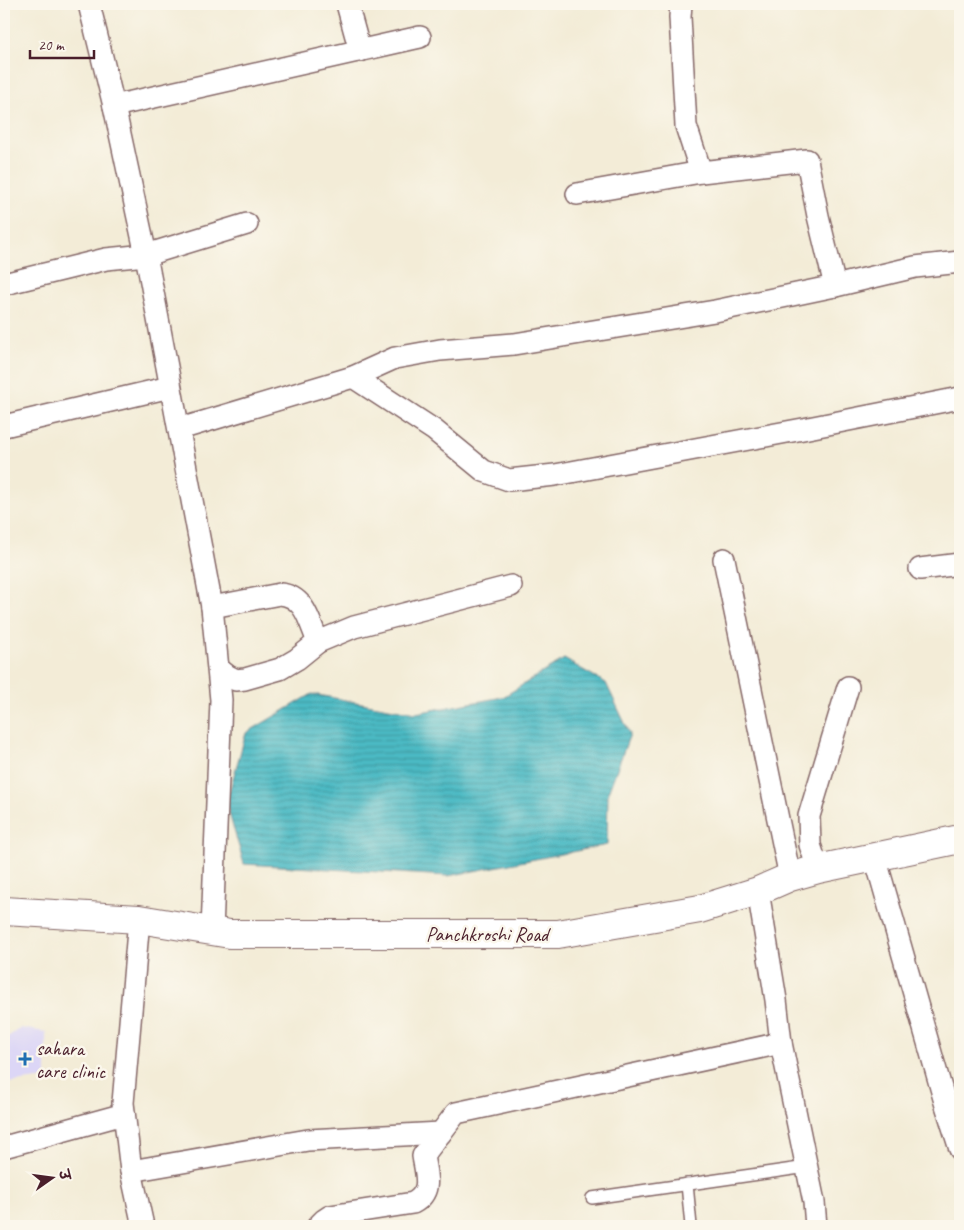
<svg xmlns="http://www.w3.org/2000/svg" width="964" height="1230" viewBox="0 0 964 1230" font-family="Caveat,'Playpen Sans Deva',sans-serif">
<defs>
<pattern id="water-rules" width="6" height="5" patternUnits="userSpaceOnUse" patternTransform="scale(1.25)"><rect width="6" height="5" fill="#4bbac4"/><path d="M0 2.5h6" fill="none" stroke="#40979f"/></pattern>
</defs>
<rect width="100%" height="100%" fill="#fbf7ec"/>
<filter id="ink" filterUnits="userSpaceOnUse"><feTurbulence type="fractalNoise" baseFrequency=".02" numOctaves="2"/><feDisplacementMap in="SourceGraphic" scale="10" xChannelSelector="R" yChannelSelector="G"/><feConvolveMatrix kernelMatrix="1 2 1 2 8 2 1 2 1" color-interpolation-filters="sRGB"/></filter>
<filter id="wash" filterUnits="userSpaceOnUse"><feTurbulence type="fractalNoise" baseFrequency=".0096" numOctaves="4" result="noise"/><feDisplacementMap in="SourceGraphic" scale="20" xChannelSelector="R" yChannelSelector="G"/><feGaussianBlur stdDeviation="1.12" result="paint"/><feColorMatrix in="noise" values="0 0 0 0 0 0 0 0 0 0 0 0 0 0 0 0 0 1.4 0 .05"/><feComposite in="paint" operator="in"/></filter>
<g filter="url(#wash)">
<rect width="100%" height="100%" fill="#f3ecd7"/>
<polygon fill="#dcd6f6" points="20,1028 46,1032 46,1078 7,1083 4,1081 4,1040"/>
<polygon fill="url(#water-rules)" stroke="#4a6c78" points="564,659 606,683 630,734 608,793 607,845 448,876 244,864 226,803 246,733 312,694 416,713 503,697"/>
</g>
<g filter="url(#ink)">
<g fill="none" stroke-linecap="round" stroke-linejoin="round">
<defs>
<g id="service">
<polyline points="687,1184 691,1226"/>
<polyline points="592,1198 807,1167"/>
</g>
<g id="minor">
<polyline points="89,4 114,106 146,255 212,607 221,700 212,931"/>
<polyline points="347,4 360,51"/>
<polyline points="681,4 680,17 686,126 701,172 807,160 818,216 835,286 915,267 960,262"/>
<polyline points="114,106 420,37"/>
<polyline points="577,194 701,172"/>
<polyline points="4,284 106,259 146,255 247,224"/>
<polyline points="353,377 434,430 484,471 509,480 555,475 803,429 960,398"/>
<polyline points="4,426 170,387"/>
<polyline points="180,429 353,377 395,358 440,350 514,344 715,311 835,286"/>
<polyline points="724,559 790,877"/>
<polyline points="920,569 960,564"/>
<path d="M 212,607 L 280,594 C 305,596 309,621 318,642"/>
<polyline points="219,669 228,676 236,680 245,679 280,669 297,659 318,642 354,627 511,586"/>
<polyline points="875,857 945,1102 960,1149"/>
<polyline points="818,869 810,845 809,816 848,687"/>
<polyline points="758,891 776,1000 781,1043 814,1202 816,1226"/>
<polyline points="139,919 123,1103 131,1171 143,1226"/>
<polyline points="4,1147 124,1114"/>
<polyline points="131,1171 308,1140 441,1133"/>
<path d="M 318,1226 L 324,1220 L 330,1216 L 413,1203 C 433,1192 426,1175 423,1156 L 456,1113 L 781,1043"/>
</g>
<polyline id="tertiary" points="4,911 139,919 230,934 558,934 700,909 758,891 790,877 818,869 960,839"/>
</defs>
<use href="#service" stroke="#856767" stroke-width="14"/>
<use href="#minor" stroke="#856767" stroke-width="24"/>
<use href="#tertiary" stroke="#856767" stroke-width="30"/>
<use href="#service" stroke="#fff" stroke-width="11"/>
<use href="#minor" stroke="#fff" stroke-width="21"/>
<use href="#tertiary" stroke="#fff" stroke-width="28"/>
</g>
</g>
<path fill="#1f6fb2" stroke="#fbf7ec" stroke-width="2" d="M22.5 1051.5h5v5h5v5h-5v5h-5v-5h-5v-5h5z"/>
<g text-anchor="middle" dominant-baseline="central" stroke-width="5" stroke-linejoin="round" paint-order="stroke">
<g font-size="20" fill="#4a1f2b" stroke="#fbf7ec">
<text x="487" y="934">Panchkroshi Road</text>
</g>
<g font-size="20" fill="#4a1f2b" stroke="#fbf7ec" text-anchor="start">
<text x="36" y="1048">sahara<tspan x="36" dy="23">care clinic</tspan></text>
</g>
</g>
<rect width="964" height="1230" fill="none" stroke="#fbf7ec" stroke-width="20"/>
<g transform="translate(52 1178) rotate(76)" stroke="#fbf7ec" stroke-width="4" paint-order="stroke">
<path d="M0-4L9 19L0 12L-9 19Z" fill="#4a1f2b"/>
<text y="-8" font-size="14" font-weight="bold" text-anchor="middle" fill="#4a1f2b">उ</text>
</g>
<path d="M30 50v8h64v-8" fill="none" stroke="#4a1f2b" stroke-width="2.5"/>
<text x="38" y="50" font-size="15" fill="#4a1f2b" stroke="#fbf7ec" stroke-width="4" paint-order="stroke">20 m</text>
</svg>
